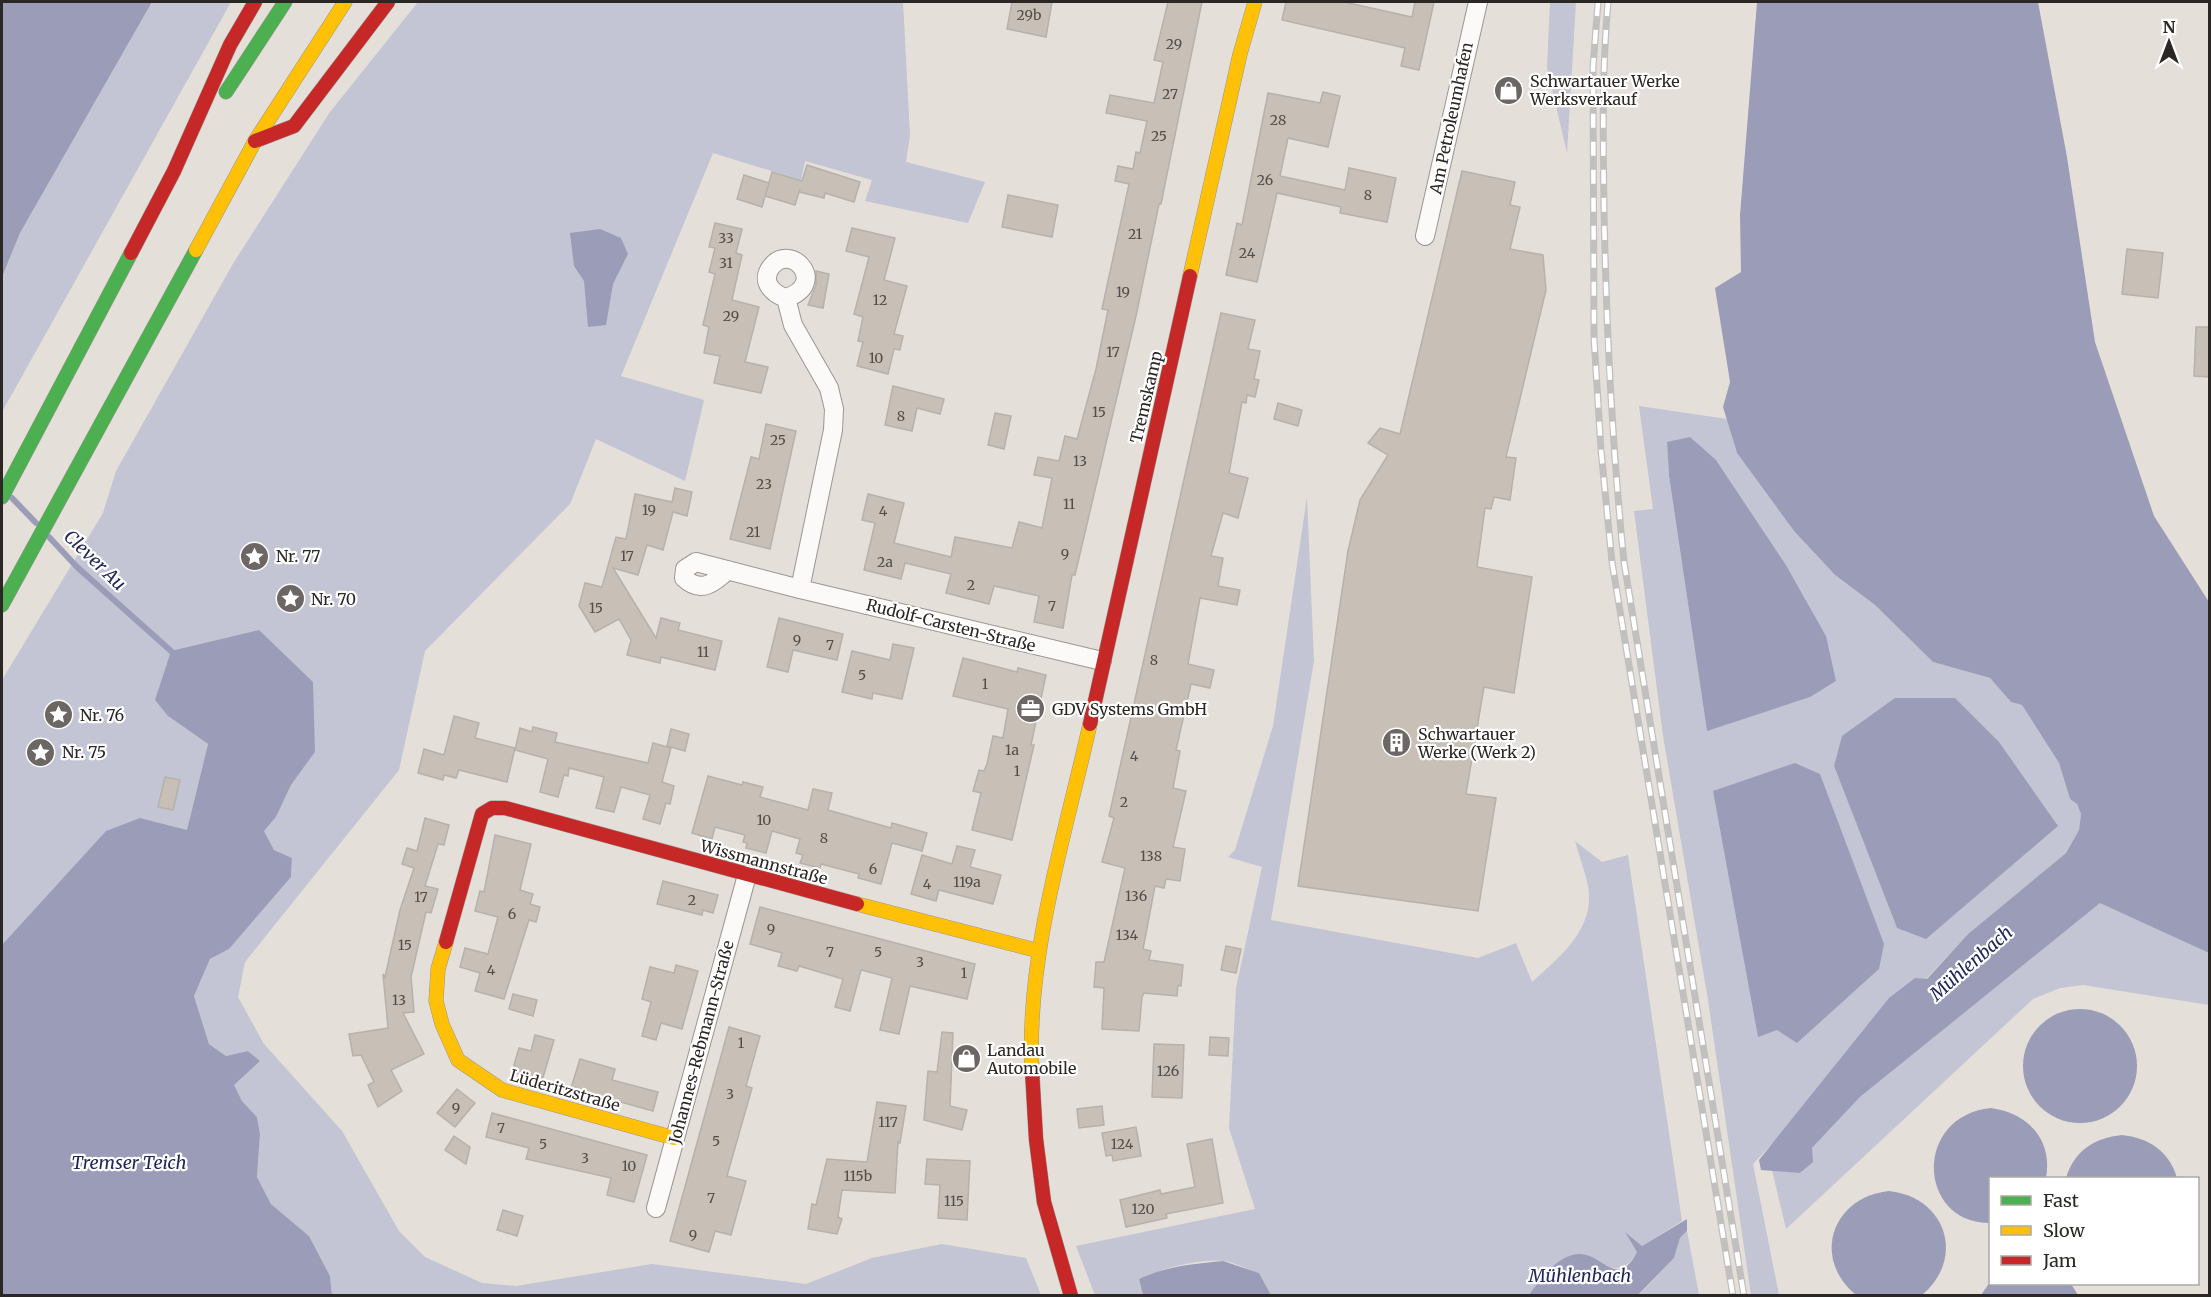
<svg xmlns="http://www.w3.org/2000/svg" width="2211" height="1297" viewBox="0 0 2211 1297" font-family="Merriweather,serif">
<rect width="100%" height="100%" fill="#e5dfda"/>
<g fill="#c3c4d4" fill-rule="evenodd">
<polygon points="152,2 231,2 2,412 2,277 20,233"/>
<polygon points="418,2 903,2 910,135 906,162 985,182 968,223 865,201 872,180 805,161 801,180 713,153 621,376 704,400 685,481 596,439 570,504 425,651 399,770 245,962 238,997 264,1044 342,1131 399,1231 425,1257 482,1283 516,1286 652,1264 806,1284 872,1258 942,1244 1026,1258 1041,1295 332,1295 330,1276 309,1236 271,1204 257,1177 260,1134 257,1117 242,1101 233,1085 260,1061 248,1051 226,1056 209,1044 194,996 210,959 229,949 291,877 292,858 274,850 264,831 276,817 291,785 315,752 168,716 208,744 187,831 140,818 2,945 2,680 103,513 116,471 234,262 330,112"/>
<polygon points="1550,2 1576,2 1567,153 1547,67"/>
<path d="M 1639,406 L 1727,419 L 1737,453 L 1794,531 L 1835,575 L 1875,605 L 1933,662 L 1990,678 L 2011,702 L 2022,705 L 2059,763 L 2070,799 L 2077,804 L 2081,814 L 2079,830 L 2066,853 L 1968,934 L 1753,1164 L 1779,1295 L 1751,1295 L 1708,1000 L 1663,736 L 1634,511 L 1653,509 ZM 1667,442 L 1716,460 L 1786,565 L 1826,636 L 1707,731 L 1669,476 ZM 1843,736 L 1897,928 L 1834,766 ZM 1879,969 L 1797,1042 L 1777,1030 Z"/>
<path d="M 1307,497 L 1314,661 L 1271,920 L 1478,958 L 1516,943 L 1532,982 C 1560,957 1596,928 1588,886 C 1585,871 1579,856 1575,841 L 1602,862 L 1628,855 L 1682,1221 L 1642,1246 L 1627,1234 L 1637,1252 C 1629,1267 1617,1273 1602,1264 L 1543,1275 L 1529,1296 L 1271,1295 L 1259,1273 C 1248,1270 1235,1262 1223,1261 C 1200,1258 1160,1269 1139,1279 L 1143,1295 L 1095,1295 L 1076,1246 L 1255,1209 L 1229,1128 L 1236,988 L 1262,867 L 1228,857 L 1235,850 L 1273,726 Z"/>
<polygon points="2100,902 2209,953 2209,1005 2083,985 2060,988 2033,999 1786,1229 1772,1170 1801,1173 1812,1148 1860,1097"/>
<polygon points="1687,1231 1699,1295 1638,1296 1674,1258 1680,1238"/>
</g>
<g fill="#9b9db8">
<polygon points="2,2 152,2 20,233 2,277"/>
<polygon points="1757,2 2038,2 2067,157 2095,342 2154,516 2209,602 2209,953 2100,903 1860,1097 1812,1148 1813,1162 1800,1173 1761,1170 1759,1160 1889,998 1915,978 1927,979 1968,934 2066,853 2079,830 2081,814 2077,804 2070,799 2059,763 2022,705 2011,702 1990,678 1933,662 1875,605 1835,575 1794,531 1737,453 1723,407 1730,382 1715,288 1741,272 1740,215"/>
<polygon points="600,229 621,238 628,254 613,284 606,325 588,327 584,281 574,266 570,233"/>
<polygon points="1690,437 1716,460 1786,565 1826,636 1836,681 1810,697 1707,731 1669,476 1667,442"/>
<polygon points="259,630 313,682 315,752 291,785 276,817 264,831 274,850 292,858 291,877 229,949 210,959 194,996 209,1044 226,1056 248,1051 260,1061 234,1085 242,1101 257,1117 260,1134 257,1177 271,1204 309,1236 330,1276 332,1295 2,1295 2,945 106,831 140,818 187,830 208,744 168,716 155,700 171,651"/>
<polygon points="1895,698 1955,698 1999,742 2058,826 1926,939 1897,928 1834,766 1842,736"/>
<polygon points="1795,763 1820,774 1884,944 1879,969 1797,1043 1777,1030 1758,1037 1713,791"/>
<circle cx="2080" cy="1066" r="57"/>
<path d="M 1991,1108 C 2028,1113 2053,1140 2046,1178 L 1990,1178 L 1990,1223 C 1917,1223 1913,1116 1991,1108 Z"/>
<path d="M 2122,1135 C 2149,1138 2169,1151 2177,1178 L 2066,1178 C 2074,1151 2094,1138 2122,1135 Z"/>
<path d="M 1889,1191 C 1946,1197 1966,1258 1922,1295 L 1856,1295 C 1811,1258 1832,1197 1889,1191 Z"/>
<path d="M 1687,1219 L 1687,1231 L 1680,1238 L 1674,1258 L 1638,1295 L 1529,1295 C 1540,1280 1556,1256 1578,1254 C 1602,1252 1617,1291 1637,1252 L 1625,1232 L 1642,1246 Z"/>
<path d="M 1223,1261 L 1259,1273 L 1271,1295 L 1143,1295 L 1139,1279 C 1166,1266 1194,1264 1223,1261 Z"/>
<polygon points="1990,1282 2071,1284 2078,1295 1981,1295"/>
</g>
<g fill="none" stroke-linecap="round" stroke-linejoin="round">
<g stroke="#9b9db8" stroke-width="6">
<polyline points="12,498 36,523"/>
<polyline points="49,537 77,567 171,651"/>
</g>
</g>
<g fill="#c8bfb6" stroke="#b5b1ad" stroke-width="1.5">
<polygon points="1012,2 1052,2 1046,37 1007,29"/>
<polygon points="1168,2 1202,2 1161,204 1159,204 1136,316 1075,575 1072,575 1063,628 1034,622 1039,596 994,586 989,604 946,593 951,574 905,563 901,579 864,570 875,523 862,520 868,494 904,503 894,543 951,557 955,537 1012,548 1019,522 1042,528 1052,478 1034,475 1038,457 1059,461 1065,436 1077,439 1096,369 1108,310 1102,309 1129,184 1115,181 1118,166 1133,169 1136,152 1140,153 1147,121 1106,113 1110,95 1154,103 1163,62 1154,60"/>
<polygon points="1286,2 1344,2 1412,17 1415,2 1434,2 1419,70 1401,66 1405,48 1282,20"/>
<polygon points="1323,92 1340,96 1328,147 1288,138 1280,176 1345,190 1349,168 1396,178 1387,222 1340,213 1341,207 1277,193 1257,282 1226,275 1237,223 1242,225 1268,93 1320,103"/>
<polygon points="807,165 860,182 854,202 825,193 824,198 799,192 800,189 795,205 765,196 772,172 802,181"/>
<polygon points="1462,171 1515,182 1510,205 1520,207 1510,249 1543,255 1546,290 1506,457 1516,458 1510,500 1494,497 1491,509 1485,508 1477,567 1532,577 1514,693 1484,687 1466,794 1496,798 1478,911 1298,886 1348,551 1360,500 1388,455 1368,443 1380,428 1400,434"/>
<polygon points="744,175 769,183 762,207 737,199"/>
<polygon points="1008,195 1058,205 1052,237 1002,227"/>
<polygon points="715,223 742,229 736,253 742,255 732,300 759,307 745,362 768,367 761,393 714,383 720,356 704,353 709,327 703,325 715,274 709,272 715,248 709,247"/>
<polygon points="852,228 895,238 884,280 907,286 894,334 903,336 900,350 894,349 888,374 857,366 863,342 858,341 863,317 854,314 869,257 846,251"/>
<polygon points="2127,249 2163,253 2158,298 2122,294"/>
<polygon points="816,271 829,274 823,308 808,305 816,285"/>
<polygon points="1221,313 1255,320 1248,349 1260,351 1254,379 1259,380 1255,397 1247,395 1246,403 1242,402 1229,473 1248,478 1238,518 1223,513 1211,556 1223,558 1218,586 1240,590 1237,605 1200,598 1188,664 1214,670 1210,688 1191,684 1176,750 1180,751 1173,788 1186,791 1173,847 1185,849 1180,881 1166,879 1164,888 1155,886 1143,949 1151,951 1149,960 1183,965 1181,986 1178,985 1177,996 1144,993 1142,997 1139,1031 1102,1029 1104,988 1094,987 1096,962 1104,962 1125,868 1102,862 1114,818 1109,816"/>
<polygon points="2196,327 2210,327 2210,377 2194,376"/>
<polygon points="893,386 944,399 940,414 917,408 912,431 885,425"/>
<polygon points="1278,403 1302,410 1298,426 1274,419"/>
<polygon points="995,413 1011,416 1004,449 988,445"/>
<polygon points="766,424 796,431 770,549 730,539 751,457 759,459"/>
<polygon points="675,488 692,492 687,516 673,512 663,550 647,545 638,575 613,568 656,638 661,618 680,623 678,630 722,641 715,670 661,657 660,663 627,655 631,640 619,619 595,632 579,606 585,583 602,587 616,537 626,539 635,494 672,502"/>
<polygon points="779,618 843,634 837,660 793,650 788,672 767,667"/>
<polygon points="893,644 914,648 902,699 873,693 872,699 842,692 852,651 890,660"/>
<polygon points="963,658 1017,672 1018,668 1046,675 1031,745 1034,745 1012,840 972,830 981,793 973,791 979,770 984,771 987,764 993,736 1003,738 1008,709 953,696"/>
<polygon points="454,716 479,723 475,738 515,748 507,782 459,770 456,778 444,775 443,780 418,773 424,749 444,755"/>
<polygon points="533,727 557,733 555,742 648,763 653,743 671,748 662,782 674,786 670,804 666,803 660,824 643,819 650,795 621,787 614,812 596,808 604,777 569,768 568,776 564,775 558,797 540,792 548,759 515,750 520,728 532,732"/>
<polygon points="671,729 689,734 685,751 667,746"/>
<polygon points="708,776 742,785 743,782 763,787 760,797 808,810 813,789 832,793 828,810 891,828 892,823 927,833 922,851 892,843 881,884 858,878 859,874 821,864 820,868 800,863 803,855 796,853 800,839 772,831 766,853 746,848 747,843 743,842 745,835 715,827 712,839 692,833"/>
<polygon points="165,777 180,780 173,810 158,807"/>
<polygon points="425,818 449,825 444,845 438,844 425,886 438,889 431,913 426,912 411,977 414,1012 403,1013 424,1054 391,1070 402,1091 378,1107 368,1085 374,1082 361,1055 353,1056 349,1034 388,1028 383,974 385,977 400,910 414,868 402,864 407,848 417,851"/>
<polygon points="495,835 531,844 520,890 533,894 530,904 540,907 536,922 529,920 504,999 475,991 480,973 460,967 465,948 488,954 498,917 475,911 480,891 484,892"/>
<polygon points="957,846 975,850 970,867 1001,875 993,904 939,890 936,901 911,894 922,855 952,864"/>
<polygon points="663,881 718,895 713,913 703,910 702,915 657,904"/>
<polygon points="760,907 975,964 967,999 910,986 899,1034 880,1030 892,978 861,970 850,1011 835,1007 843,979 799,966 797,971 778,966 782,953 750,944"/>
<polygon points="1226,946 1241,949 1236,973 1221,970"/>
<polygon points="676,965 698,971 682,1029 661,1023 656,1040 642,1036 651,1002 642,999 650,967 674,973"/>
<polygon points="513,994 537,1000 533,1016 509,1009"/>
<polygon points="729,1027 760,1036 746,1086 752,1088 727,1176 746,1181 731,1235 715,1231 709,1252 670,1241"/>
<polygon points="942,1032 953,1033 950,1106 967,1110 962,1130 924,1120 928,1071 937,1072"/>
<polygon points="535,1035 554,1040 542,1081 512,1072 519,1048 531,1051"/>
<polygon points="1210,1037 1229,1038 1228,1056 1209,1055"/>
<polygon points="1154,1044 1184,1045 1182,1098 1152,1097"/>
<polygon points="580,1059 615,1069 612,1080 658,1092 653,1111 571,1088"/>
<polygon points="457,1089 475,1103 455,1127 437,1113"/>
<polygon points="877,1102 906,1106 900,1143 898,1142 895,1193 842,1190 838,1217 842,1219 837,1234 808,1229 812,1204 816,1205 827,1159 867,1162"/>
<polygon points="1102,1106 1104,1125 1079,1128 1077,1109"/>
<polygon points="492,1113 647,1155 634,1202 607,1195 611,1178 526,1159 529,1148 486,1137"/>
<polygon points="1136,1127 1141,1156 1113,1161 1112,1155 1106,1156 1102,1133"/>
<polygon points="454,1136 470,1147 466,1164 445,1150"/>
<polygon points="1212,1139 1223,1203 1166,1214 1167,1218 1126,1227 1120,1200 1160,1190 1161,1194 1195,1187 1187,1144"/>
<polygon points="927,1159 970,1161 967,1220 938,1218 940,1185 925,1184"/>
<polygon points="503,1210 523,1216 517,1236 497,1230"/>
</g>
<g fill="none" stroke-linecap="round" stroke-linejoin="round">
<defs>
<g id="street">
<polyline points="1425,236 1478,2"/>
<path d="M 786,298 C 829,284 791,241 771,267 C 760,282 773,294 786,298 L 793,325 L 829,388 L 834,409 L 833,430 L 800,589 L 1102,661"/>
<path d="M 728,570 C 714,583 701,594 684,578 L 685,569 L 696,562 L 800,589"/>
<polyline points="656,1208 747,875"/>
</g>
<g id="fast">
<polyline points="226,92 285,2"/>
<polyline points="2,497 131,253"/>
<polyline points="2,605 196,250"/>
</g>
<g id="slow">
<polyline points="196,250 255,141 345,2"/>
<polyline points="1190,276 1240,54 1255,2"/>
<polyline points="857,904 1039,951"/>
<polyline points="446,942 438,969 436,1001 442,1024 458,1060 502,1090 674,1138"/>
<path d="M 1032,1070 C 1026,956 1065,836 1090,724"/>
</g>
<g id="jam">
<polyline points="255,141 294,126 388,2"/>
<polyline points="131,253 174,171 230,45 255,2"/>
<polyline points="1090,724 1190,276"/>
<polyline points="446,942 482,814 492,808 505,808 857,904"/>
<polyline points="1032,1070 1036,1139 1044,1202 1071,1296"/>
</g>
</defs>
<use href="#street" stroke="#9b9692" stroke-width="20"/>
<use href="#fast" stroke="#9b9692" stroke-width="15"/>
<use href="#slow" stroke="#9b9692" stroke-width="15"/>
<use href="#jam" stroke="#9b9692" stroke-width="15"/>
<use href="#street" stroke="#fbfaf9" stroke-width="18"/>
<use href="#fast" stroke="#4caf50" stroke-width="14"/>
<use href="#slow" stroke="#ffc107" stroke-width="14"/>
<use href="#jam" stroke="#c62828" stroke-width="14"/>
<defs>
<g id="rail">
<polyline points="1598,2 1593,67 1594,338 1601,450 1612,562 1733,1296"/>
<path d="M 1608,2 C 1602,70 1603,138 1604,207 C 1606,326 1612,443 1624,562 L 1744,1296"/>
</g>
</defs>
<use href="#rail" stroke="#c2c0bf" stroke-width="7"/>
<use href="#rail" stroke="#fff" stroke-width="4.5" stroke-dasharray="14" stroke-linecap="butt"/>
</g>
<defs>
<symbol id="shop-disc" viewBox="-11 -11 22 22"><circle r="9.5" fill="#6c6764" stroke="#fff"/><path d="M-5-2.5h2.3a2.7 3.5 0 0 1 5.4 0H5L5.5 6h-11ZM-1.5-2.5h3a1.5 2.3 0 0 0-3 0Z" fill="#fff"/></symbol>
<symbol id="sight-disc" viewBox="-11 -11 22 22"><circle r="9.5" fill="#6c6764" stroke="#fff"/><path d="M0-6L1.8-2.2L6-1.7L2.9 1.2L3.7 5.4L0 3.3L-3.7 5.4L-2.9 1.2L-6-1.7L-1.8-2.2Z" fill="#fff"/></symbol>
<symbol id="office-disc" viewBox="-11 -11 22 22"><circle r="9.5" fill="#6c6764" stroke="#fff"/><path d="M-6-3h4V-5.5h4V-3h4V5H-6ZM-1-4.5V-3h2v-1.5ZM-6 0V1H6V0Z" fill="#fff"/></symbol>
<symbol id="building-disc" viewBox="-11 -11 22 22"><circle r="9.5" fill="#6c6764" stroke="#fff"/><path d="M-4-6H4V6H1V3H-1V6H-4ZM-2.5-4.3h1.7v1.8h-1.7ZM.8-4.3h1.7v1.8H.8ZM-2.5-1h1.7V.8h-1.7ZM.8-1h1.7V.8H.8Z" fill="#fff"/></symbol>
</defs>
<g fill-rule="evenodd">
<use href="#shop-disc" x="1492" y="74" width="33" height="33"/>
<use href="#sight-disc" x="238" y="540" width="33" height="33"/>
<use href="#sight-disc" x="274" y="582" width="33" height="33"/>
<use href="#office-disc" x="1014" y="692" width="33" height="33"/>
<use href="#sight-disc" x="42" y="698" width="33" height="33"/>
<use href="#building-disc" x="1380" y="726" width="33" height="33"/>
<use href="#sight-disc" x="24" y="736" width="33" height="33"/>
<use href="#shop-disc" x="950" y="1042" width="33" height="33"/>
</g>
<g text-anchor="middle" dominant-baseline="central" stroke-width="4.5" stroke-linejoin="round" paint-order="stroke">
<g font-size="14" fill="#524d48">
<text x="1029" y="15">29b</text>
<text x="1174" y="44">29</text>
<text x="1170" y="94">27</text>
<text x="1278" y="120">28</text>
<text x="1159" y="136">25</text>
<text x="1265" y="180">26</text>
<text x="1368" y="195">8</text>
<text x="1135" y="234">21</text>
<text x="726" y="238">33</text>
<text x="1247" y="253">24</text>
<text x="726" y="263">31</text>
<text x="1123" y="292">19</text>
<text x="880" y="300">12</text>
<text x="731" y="316">29</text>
<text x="1113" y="352">17</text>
<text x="876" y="358">10</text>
<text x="1099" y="412">15</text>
<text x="901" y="416">8</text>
<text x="778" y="440">25</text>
<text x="1080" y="461">13</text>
<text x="764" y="484">23</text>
<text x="1069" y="504">11</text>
<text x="649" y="510">19</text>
<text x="883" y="511">4</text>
<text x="753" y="532">21</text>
<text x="1065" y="554">9</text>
<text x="627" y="556">17</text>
<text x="885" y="562">2a</text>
<text x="971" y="585">2</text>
<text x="1052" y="606">7</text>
<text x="596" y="608">15</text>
<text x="797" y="640">9</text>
<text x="830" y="645">7</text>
<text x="703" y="652">11</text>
<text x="1154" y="660">8</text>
<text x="862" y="675">5</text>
<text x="985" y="684">1</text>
<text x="1012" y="750">1a</text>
<text x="1134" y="756">4</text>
<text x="1017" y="771">1</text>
<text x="1124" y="802">2</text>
<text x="764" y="820">10</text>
<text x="824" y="838">8</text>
<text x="1151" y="856">138</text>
<text x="873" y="869">6</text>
<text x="967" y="882">119a</text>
<text x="927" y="884">4</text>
<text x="1136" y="896">136</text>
<text x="421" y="897">17</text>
<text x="692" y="900">2</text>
<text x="512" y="914">6</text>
<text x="771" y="929">9</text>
<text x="1127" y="935">134</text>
<text x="405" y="945">15</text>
<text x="830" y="952">7</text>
<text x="878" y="952">5</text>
<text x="920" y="962">3</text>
<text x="491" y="970">4</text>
<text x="964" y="973">1</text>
<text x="399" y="1000">13</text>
<text x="741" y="1043">1</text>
<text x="1168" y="1071">126</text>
<text x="730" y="1094">3</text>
<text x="456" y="1108">9</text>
<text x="888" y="1122">117</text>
<text x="501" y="1128">7</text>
<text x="716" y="1141">5</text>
<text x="543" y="1144">5</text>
<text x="1122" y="1144">124</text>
<text x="585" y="1158">3</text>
<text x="629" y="1166">10</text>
<text x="858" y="1176">115b</text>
<text x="711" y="1198">7</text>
<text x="954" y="1201">115</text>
<text x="1143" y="1209">120</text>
<text x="693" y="1235">9</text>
</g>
<g font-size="16" fill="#2b2724" stroke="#fff" text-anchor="start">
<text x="1530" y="81">Schwartauer Werke<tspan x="1530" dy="18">Werksverkauf</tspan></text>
<text x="276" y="556">Nr. 77</text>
<text x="311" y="599">Nr. 70</text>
<text x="1052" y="709">GDV Systems GmbH</text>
<text x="80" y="715">Nr. 76</text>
<text x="1418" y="734">Schwartauer<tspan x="1418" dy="18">Werke (Werk 2)</tspan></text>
<text x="62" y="752">Nr. 75</text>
<text x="987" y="1050">Landau<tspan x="987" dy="18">Automobile</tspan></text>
</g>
<g font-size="16" fill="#2b2724" stroke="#fff">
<text transform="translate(1451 118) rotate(-78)">Am Petroleumhafen</text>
<text transform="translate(1146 397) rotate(-77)">Tremskamp</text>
<text transform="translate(951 625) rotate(14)">Rudolf-Carsten-Straße</text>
<text transform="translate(764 862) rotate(15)">Wissmannstraße</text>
<text transform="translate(701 1042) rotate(-75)">Johannes-Rebmann-Straße</text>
<text transform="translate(565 1090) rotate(16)">Lüderitzstraße</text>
</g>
<g font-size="18" font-style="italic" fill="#232659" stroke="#fff">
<text transform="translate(95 560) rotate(44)">Clever Au</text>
<text transform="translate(1971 963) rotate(-41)">Mühlenbach</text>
<text x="129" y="1162">Tremser Teich</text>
<text x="1580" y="1275">Mühlenbach</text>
</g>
</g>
<rect width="2211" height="1297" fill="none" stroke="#2b2724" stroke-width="6"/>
<rect x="1989" y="1177" width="210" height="108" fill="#ffffff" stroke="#aaa9a7" stroke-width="1.5"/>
<rect x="2001" y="1196" width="30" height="9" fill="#4caf50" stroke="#aaa9a7" stroke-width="1.5"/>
<text x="2043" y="1207" font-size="18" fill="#2b2724">Fast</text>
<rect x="2001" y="1226" width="30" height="9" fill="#ffc107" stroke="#aaa9a7" stroke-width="1.5"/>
<text x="2043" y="1237" font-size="18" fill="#2b2724">Slow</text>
<rect x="2001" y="1256" width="30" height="9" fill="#c62828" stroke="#aaa9a7" stroke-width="1.5"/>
<text x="2043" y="1267" font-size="18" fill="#2b2724">Jam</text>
<g transform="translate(2169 42)" stroke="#ffffff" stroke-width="4.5" paint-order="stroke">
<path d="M0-4.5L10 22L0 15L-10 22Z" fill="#2b2724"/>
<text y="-9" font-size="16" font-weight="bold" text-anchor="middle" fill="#2b2724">N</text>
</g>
</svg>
